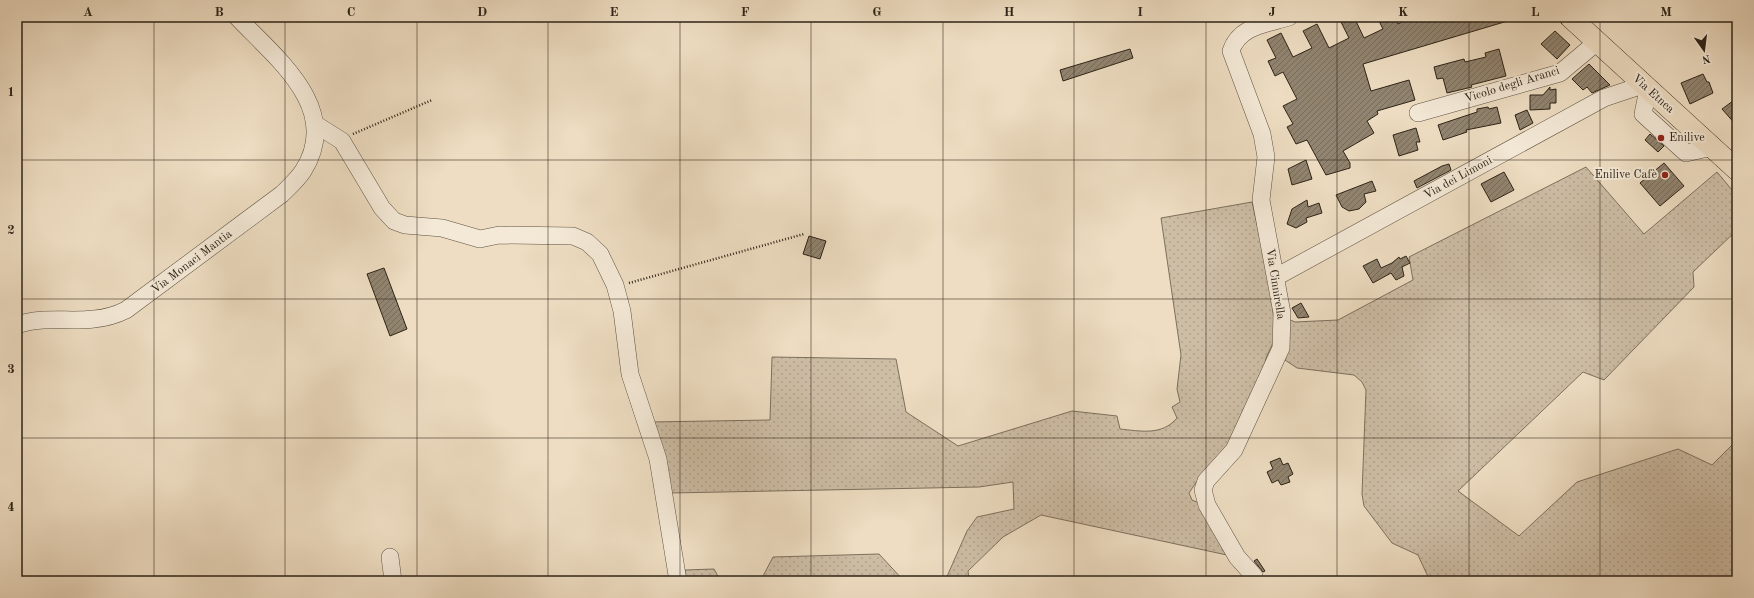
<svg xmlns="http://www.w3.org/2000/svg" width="1754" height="598" viewBox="0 0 1754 598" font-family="'Old Standard TT',serif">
<defs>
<pattern id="grass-dots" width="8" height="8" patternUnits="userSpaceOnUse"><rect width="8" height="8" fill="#cdbda5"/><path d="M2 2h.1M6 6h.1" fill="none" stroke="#b0a28d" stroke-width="1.8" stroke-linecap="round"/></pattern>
<pattern id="building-hatch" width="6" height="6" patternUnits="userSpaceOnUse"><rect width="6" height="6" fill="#918470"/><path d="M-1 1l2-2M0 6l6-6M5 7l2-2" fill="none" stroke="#776c5b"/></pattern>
</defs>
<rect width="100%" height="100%" fill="#eeddc2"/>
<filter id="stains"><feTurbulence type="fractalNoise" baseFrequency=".005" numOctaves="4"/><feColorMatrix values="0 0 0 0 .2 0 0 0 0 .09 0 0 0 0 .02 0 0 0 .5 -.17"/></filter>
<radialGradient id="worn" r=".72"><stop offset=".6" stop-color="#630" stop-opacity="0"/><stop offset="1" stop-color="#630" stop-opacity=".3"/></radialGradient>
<g fill="url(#grass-dots)" stroke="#7d705e">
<polygon points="1586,167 1644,234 1717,172 1737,196 1737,230 1693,272 1694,287 1604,380 1583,372 1458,491 1519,536 1577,482 1678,449 1712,465 1737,440 1737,581 1430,581 1418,555 1392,543 1364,506 1362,494 1366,390 1362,382 1354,375 1297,368 1285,360 1287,351 1286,318 1295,322 1338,320 1413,280 1409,257"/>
<path d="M 1252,202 L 1270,281 L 1275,332 L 1272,345 L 1266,358 L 1263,373 L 1229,446 L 1197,481 L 1189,493 L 1192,500 L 1199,503 L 1227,555 L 1041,515 L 1003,537 L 968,571 L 969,581 L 945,581 L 967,531 L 977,517 L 1014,509 L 1013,482 L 979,487 L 670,493 L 650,422 L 770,420 L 772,357 L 896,359 L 906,412 L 958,446 L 1072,411 L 1117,416 L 1120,429 C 1140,431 1162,436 1177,418 L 1172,407 L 1180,402 L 1177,389 L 1181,355 L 1161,218 Z"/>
<polygon points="879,554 904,581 686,581 685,570 714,569 720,580 762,578 773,557"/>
</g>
<g fill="url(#building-hatch)" stroke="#2d2317">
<polygon points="1347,17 1354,17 1364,38 1383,29 1377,17 1394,17 1398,24 1412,17 1511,17 1511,20 1363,64 1371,91 1409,80 1415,100 1377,111 1378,114 1367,121 1374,133 1343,151 1350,163 1350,168 1326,175 1307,140 1296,144 1287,127 1293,124 1283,106 1297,99 1283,72 1275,76 1268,61 1276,58 1267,40 1281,33 1293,57 1312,48 1303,31 1317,24 1329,48 1349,38 1340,20"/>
<polygon points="1555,31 1570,45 1557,59 1541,44"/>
<polygon points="1130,49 1133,58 1063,81 1060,70"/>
<polygon points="1499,49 1506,76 1471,85 1472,87 1447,93 1443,78 1437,79 1434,67 1464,59 1465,62 1486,57 1485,53"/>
<polygon points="1589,64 1610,85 1592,93 1587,87 1583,90 1572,79"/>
<polygon points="1703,74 1707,82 1709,82 1713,93 1690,104 1681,83"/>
<polygon points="1550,87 1550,90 1556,89 1556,103 1550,103 1550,109 1530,110 1530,95 1543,95"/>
<polygon points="1737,98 1737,126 1722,109"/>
<polygon points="1488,107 1489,109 1497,107 1501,123 1466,130 1467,132 1443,140 1438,125 1477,112 1477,109"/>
<polygon points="1527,110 1533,123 1520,130 1515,115"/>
<polygon points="1416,128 1420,142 1416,142 1418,150 1399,156 1393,135"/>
<polygon points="1650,134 1664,146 1658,152 1645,140"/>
<polygon points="1306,160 1312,179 1292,185 1288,169"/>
<polygon points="1664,163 1684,186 1660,206 1640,183"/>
<polygon points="1449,164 1451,170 1417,188 1414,181 1442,166"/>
<polygon points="1504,172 1514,190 1491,202 1481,184"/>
<polygon points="1372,181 1376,191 1364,194 1366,202 1359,209 1349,211 1342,207 1336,195"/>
<polygon points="1307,200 1308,207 1319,203 1322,213 1306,218 1307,222 1296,228 1287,224 1292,209"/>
<polygon points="809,236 826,241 820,259 803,254"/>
<polygon points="1406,256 1410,263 1402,267 1404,276 1396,280 1391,273 1373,283 1363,266 1377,259 1381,268 1392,263 1399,257 1400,259"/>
<polygon points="384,268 407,329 390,336 367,274"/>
<polygon points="1301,303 1309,317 1298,318 1292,308"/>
<polygon points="1280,458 1283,465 1288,463 1293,474 1288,477 1290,482 1281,485 1278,480 1272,483 1267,472 1273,469 1270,462"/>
<polygon points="1257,559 1265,571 1263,572 1254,561"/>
</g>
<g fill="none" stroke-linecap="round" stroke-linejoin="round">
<defs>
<g id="minor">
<polyline points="1648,89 1643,114 1686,153 1712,147"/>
<polyline points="1418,113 1560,73 1597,42"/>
<polyline points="315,124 342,141 382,208 394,221 405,225 442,228 480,239 499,235 573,236 587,242 600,254 615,285 622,311 630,374 658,459 678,581"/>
<polyline points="1276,277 1604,98 1643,85"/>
<path d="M 17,325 C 41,316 69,322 94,319 C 106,318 116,315 126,310 L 282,194 C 289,187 297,180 303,171 C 343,109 276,58 237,17"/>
<polyline points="390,557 393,581"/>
<path d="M 1255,581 L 1254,576 L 1237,557 L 1207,505 L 1203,490 L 1206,481 L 1234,450 L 1281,348 L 1282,313 L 1261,200 L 1266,157 L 1262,134 L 1231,51 C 1239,26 1266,24 1289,17"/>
</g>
<polyline id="major" points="1570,17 1737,170"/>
</defs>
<use href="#minor" stroke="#5d5242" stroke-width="18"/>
<use href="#major" stroke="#2d2317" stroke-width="22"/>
<g stroke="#2d2317" stroke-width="2.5" stroke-dasharray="1 2" stroke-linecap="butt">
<polyline points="353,134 432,100"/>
<polyline points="629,283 804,234"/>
</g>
<use href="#minor" stroke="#f4e9d7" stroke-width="17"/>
<use href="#major" stroke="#eeddc2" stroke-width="21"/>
</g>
<path fill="none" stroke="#2d2317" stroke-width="1" stroke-opacity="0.55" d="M 154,17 L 154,581M 285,17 L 285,581M 417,17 L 417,581M 548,17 L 548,581M 680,17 L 680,581M 811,17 L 811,581M 943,17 L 943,581M 1074,17 L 1074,581M 1206,17 L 1206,581M 1337,17 L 1337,581M 1469,17 L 1469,581M 1600,17 L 1600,581M 17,160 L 1737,160M 17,299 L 1737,299M 17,438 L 1737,438"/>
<g fill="#8f2418" stroke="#f4e9d7" stroke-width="1.5">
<circle cx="1661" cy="138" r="4"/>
<circle cx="1665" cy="175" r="4"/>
</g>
<g text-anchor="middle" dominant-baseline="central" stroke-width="4" stroke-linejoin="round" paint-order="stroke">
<g font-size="12" fill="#2d2317" stroke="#f4e9d7">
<text transform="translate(1512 85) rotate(-17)">Vicolo degli Aranci</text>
<text transform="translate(1653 94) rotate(42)">Via Etnea</text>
<text transform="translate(1458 178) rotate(-29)">Via dei Limoni</text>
<text transform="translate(192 262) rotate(-37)">Via Monaci Mantia</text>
<text transform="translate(1275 284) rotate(81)">Via Cinnirella</text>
</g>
<g font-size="12" fill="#2d2317" stroke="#f4e9d7" text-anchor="start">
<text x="1669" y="138">Enilive</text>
<text x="1657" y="175" text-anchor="end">Enilive Cafè</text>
</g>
</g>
<rect width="1754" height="598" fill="none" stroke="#eeddc2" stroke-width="44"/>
<g transform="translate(1704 50) rotate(166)" stroke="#f4e9d7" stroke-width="3" paint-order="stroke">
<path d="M0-3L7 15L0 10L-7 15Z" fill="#2d2317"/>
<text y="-6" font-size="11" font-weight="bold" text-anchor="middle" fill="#2d2317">N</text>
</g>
<rect x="22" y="22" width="1710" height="554" fill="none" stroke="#2d2317" stroke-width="1.5"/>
<g font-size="13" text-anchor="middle" font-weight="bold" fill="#2d2317">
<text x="88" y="16">A</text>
<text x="219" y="16">B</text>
<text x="351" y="16">C</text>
<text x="482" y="16">D</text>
<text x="614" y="16">E</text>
<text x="745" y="16">F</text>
<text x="877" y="16">G</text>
<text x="1009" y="16">H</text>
<text x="1140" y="16">I</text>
<text x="1272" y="16">J</text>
<text x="1403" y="16">K</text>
<text x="1535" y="16">L</text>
<text x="1666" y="16">M</text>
<text x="11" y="96">1</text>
<text x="11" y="234">2</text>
<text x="11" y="373">3</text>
<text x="11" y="511">4</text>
</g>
<rect width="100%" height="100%" filter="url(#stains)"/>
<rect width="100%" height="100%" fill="url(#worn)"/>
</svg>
